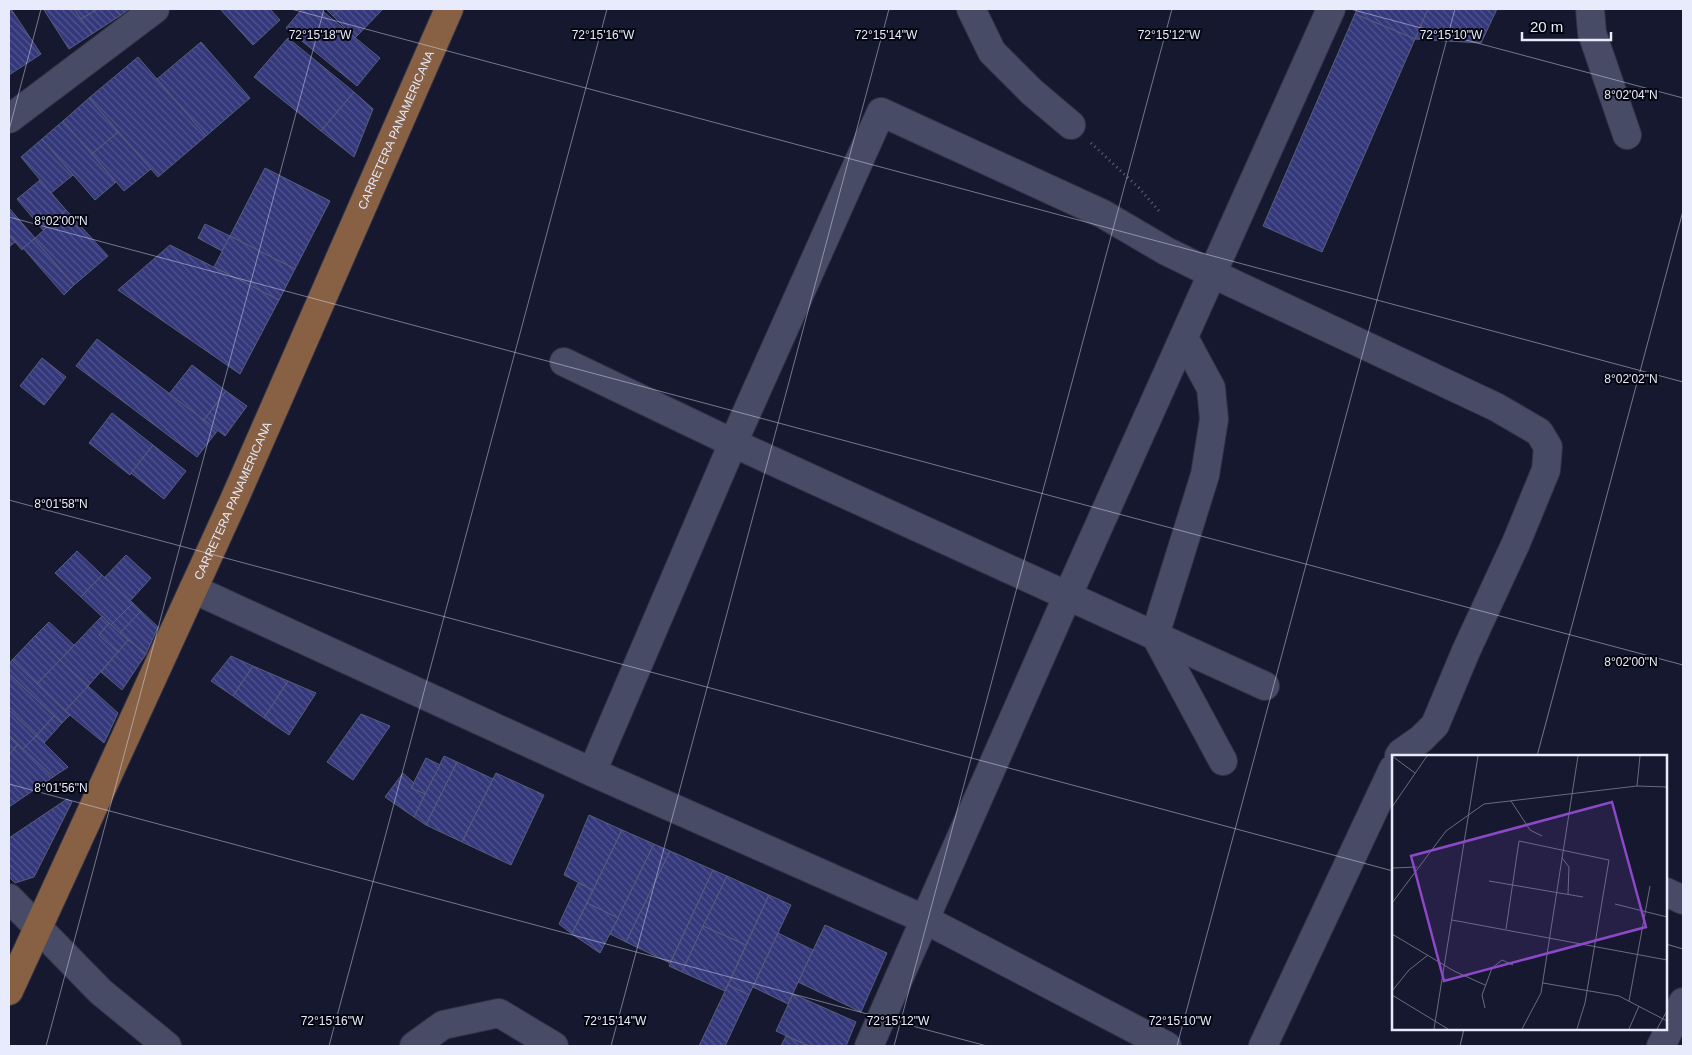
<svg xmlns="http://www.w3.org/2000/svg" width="1692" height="1055" viewBox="0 0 1692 1055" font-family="Arial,sans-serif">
<defs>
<pattern id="building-back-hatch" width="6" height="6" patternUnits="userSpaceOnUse" patternTransform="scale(1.25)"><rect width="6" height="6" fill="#34387b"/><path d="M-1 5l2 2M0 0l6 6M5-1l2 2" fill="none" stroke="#51558f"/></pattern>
</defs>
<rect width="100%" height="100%" fill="#15182f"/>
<g fill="url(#building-back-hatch)" stroke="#585d79">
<polygon points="9,9 11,9 41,54 9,75"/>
<polygon points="46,9 74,9 92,34 69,49 44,10"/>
<polygon points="74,9 98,9 81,19"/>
<polygon points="98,9 115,9 121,15 92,34 81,19"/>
<polygon points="115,9 129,9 121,15"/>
<polygon points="220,9 270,9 280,20 253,45"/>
<polygon points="302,9 320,9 380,58 357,86 286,28"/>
<polygon points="326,9 341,9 333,16"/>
<polygon points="341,9 383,9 355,38 333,16"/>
<polygon points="1357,9 1428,9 1415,39 1355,14"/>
<polygon points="1428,9 1497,9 1481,43 1415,39"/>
<polygon points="1355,14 1415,39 1322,252 1263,226"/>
<polygon points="288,38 354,92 321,131 254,77"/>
<polygon points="201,42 250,98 206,136 157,79"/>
<polygon points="138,57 206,136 158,177 89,98"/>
<polygon points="354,92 373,109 354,157 321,131"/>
<polygon points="89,98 118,132 92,154 63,121"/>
<polygon points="63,121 116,182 95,200 42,139"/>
<polygon points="118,132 151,169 124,191 92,154"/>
<polygon points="42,139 73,175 51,193 21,157"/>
<polygon points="265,168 330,201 295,269 230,236"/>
<polygon points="40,180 66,210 43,230 17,199"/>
<polygon points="9,208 35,238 22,250 9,235"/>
<polygon points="66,210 108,256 74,285 34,239"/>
<polygon points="205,224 230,236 222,251 198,238"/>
<polygon points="9,235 15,242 9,247"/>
<polygon points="230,236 295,269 279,300 214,267"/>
<polygon points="34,239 74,285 64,295 23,248"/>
<polygon points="170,245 279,300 240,374 118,290"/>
<polygon points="97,339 218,430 197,457 76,366"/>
<polygon points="42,358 66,377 44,405 20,386"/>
<polygon points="192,365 226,391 204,420 169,394"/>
<polygon points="226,391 247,406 225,436 204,420"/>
<polygon points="112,413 153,445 130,475 89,443"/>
<polygon points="153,445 186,471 164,499 131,473"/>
<polygon points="77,551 102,575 81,597 55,573"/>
<polygon points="126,555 151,578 130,601 105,577"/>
<polygon points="102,575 133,603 111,625 81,597"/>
<polygon points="133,603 141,611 120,633 111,625"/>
<polygon points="141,611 158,627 146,654 120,633"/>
<polygon points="102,616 109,623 99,635 118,652 88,686 60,660"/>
<polygon points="49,622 74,645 60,660 35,636"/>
<polygon points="109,623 128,640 118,652 99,635"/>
<polygon points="35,636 60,660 37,684 12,660"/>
<polygon points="128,640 146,654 122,690 101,672"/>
<polygon points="231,656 253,666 233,696 211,681"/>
<polygon points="12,660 70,715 62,723 9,674 9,664"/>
<polygon points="60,660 88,686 65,711 37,684"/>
<polygon points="253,666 288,681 264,718 233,696"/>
<polygon points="9,674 54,716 36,736 9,710"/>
<polygon points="288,681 316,693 289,735 264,718"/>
<polygon points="88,686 118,713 104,743 65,711"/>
<polygon points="9,710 36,736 23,749 9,735"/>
<polygon points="361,714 390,726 353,780 327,762"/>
<polygon points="54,716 62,723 44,743 36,736"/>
<polygon points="9,735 18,744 9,755"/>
<polygon points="36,736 44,743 68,767 53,777 23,749"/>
<polygon points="18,744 53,777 9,807 9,755"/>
<polygon points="444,756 457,762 426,825 414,817"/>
<polygon points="426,758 440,765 425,794 411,788"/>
<polygon points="457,762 493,779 462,842 426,825"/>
<polygon points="403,773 414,783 411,788 425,794 414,817 385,797"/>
<polygon points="496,773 544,795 511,865 462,842"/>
<polygon points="67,799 72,802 34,877 15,883 9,877 9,838"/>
<polygon points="589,815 622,830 593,890 564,875"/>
<polygon points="622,830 654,844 618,918 587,903"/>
<polygon points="654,844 670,851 626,942 610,934"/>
<polygon points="670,851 713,870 670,963 626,942"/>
<polygon points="713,870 727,876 682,972 669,966"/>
<polygon points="727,876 769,895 746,945 703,926"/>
<polygon points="578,883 593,890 572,934 559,924"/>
<polygon points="769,895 791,905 749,995 728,985"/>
<polygon points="587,903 618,918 600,953 572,934"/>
<polygon points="825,925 887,953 861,1012 798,982"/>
<polygon points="703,926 746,945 725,991 682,972"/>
<polygon points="778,933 813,950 788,1004 753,987"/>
<polygon points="728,985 749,995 725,1046 699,1046"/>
<polygon points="793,994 856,1022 846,1046 809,1046 776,1031"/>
<polygon points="786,1036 809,1046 781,1046"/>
</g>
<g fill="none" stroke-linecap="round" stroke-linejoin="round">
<defs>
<g id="minor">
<polyline points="971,9 992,52 1032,92 1071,125"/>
<polyline points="1590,9 1592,33 1627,135"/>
<polyline points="9,119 155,9"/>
<polyline points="1184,338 1211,388 1214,419 1205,475 1155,635 1223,761"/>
<polyline points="564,362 733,443 1265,686"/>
<polyline points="193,589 592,772 924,919 1167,1046"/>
<polyline points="592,772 733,443 881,112 1103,214 1166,251 1213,274 1496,407 1539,432 1548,447 1546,470 1516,543 1466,651 1435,725 1421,739 1401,753 1399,756"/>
<polyline points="1666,892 1683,900"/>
<polyline points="9,898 101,992 167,1046"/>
<polyline points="414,1046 443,1025 499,1013 554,1046"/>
<polyline points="869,1046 1067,597 1331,9"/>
<polyline points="1263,1046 1393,769"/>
<polyline points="1661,1046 1683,1002"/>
</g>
<g id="major">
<path id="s1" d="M 9,991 L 234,500 L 449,9"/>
</g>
</defs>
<use href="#minor" stroke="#313245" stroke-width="30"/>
<use href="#major" stroke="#313245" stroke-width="30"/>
<polyline stroke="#606378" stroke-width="3" stroke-dasharray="1 4" stroke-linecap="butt" points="1091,143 1139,188 1159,211"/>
<use href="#minor" stroke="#474b66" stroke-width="28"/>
<use href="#major" stroke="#886145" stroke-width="28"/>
</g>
<path fill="none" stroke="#e8ebfc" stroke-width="1" stroke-opacity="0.45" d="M 291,9 L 1683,382M 1350,9 L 1683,98M 9,130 L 41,9M 9,217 L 1683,665M 9,500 L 1393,871M 1537,756 L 1683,211M 9,784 L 987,1046M 1666,944 L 1683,949M 46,1046 L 324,9M 329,1046 L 607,9M 611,1046 L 889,9M 894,1046 L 1172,9M 1177,1046 L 1455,9M 1460,1046 L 1464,1029"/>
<g text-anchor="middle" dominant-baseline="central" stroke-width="4" stroke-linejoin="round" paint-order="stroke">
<g font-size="12" fill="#e8ebfc" stroke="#04050e">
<text stroke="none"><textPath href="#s1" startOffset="944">CARRETERA PANAMERICANA</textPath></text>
<text stroke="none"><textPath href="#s1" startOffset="539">CARRETERA PANAMERICANA</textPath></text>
</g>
</g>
<g transform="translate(1392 755)">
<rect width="275" height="275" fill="#15182f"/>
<path fill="none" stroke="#696c81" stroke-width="1" d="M 0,1 L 23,18M 245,31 L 248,1M 119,46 L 138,75 L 150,81M 0,52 L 35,1M 170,103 L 177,112 L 176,139M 0,113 L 25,112M 97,126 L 191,142M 0,148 L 54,76 L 92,49 L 245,31 L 275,32M 223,149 L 275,162M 60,165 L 275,205M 114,174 L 127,86 L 217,105 L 193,248 L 185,274M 0,179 L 62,216 L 93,230M 151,228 L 227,241 L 275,266M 0,236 L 17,215 L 36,200M 0,240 L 56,274M 237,246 L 258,131M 93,253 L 90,240 L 100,213 L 110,205 L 121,210M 42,274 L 86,1M 130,274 L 149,238 L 186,1M 237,274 L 247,251M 265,274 L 275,256"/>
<path fill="#8b49c8" fill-opacity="0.15" stroke="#8b49c8" stroke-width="2.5" d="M 220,47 L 254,172 L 52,226 L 19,101 Z"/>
<rect width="275" height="275" fill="none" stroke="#e8ebfc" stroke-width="2.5"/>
</g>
<g font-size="12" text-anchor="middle" fill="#e8ebfc" stroke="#04050e" stroke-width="4" stroke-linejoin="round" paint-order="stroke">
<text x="320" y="39">72°15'18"W</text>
<text x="603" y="39">72°15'16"W</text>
<text x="886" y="39">72°15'14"W</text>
<text x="1169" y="39">72°15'12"W</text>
<text x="1451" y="39">72°15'10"W</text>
<text x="1631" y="99">8°02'04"N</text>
<text x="61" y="225">8°02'00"N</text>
<text x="1631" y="383">8°02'02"N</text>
<text x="61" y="508">8°01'58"N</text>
<text x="1631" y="666">8°02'00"N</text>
<text x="61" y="792">8°01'56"N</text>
<text x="332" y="1025">72°15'16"W</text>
<text x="615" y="1025">72°15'14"W</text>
<text x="898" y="1025">72°15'12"W</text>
<text x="1180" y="1025">72°15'10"W</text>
</g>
<rect width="1692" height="1055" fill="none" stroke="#e8ebfc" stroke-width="20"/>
<path d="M1522 32v8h89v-8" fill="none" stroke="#e8ebfc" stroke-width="2.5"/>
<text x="1530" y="32" font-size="15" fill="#e8ebfc" stroke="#04050e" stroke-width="4" paint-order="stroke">20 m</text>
</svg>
